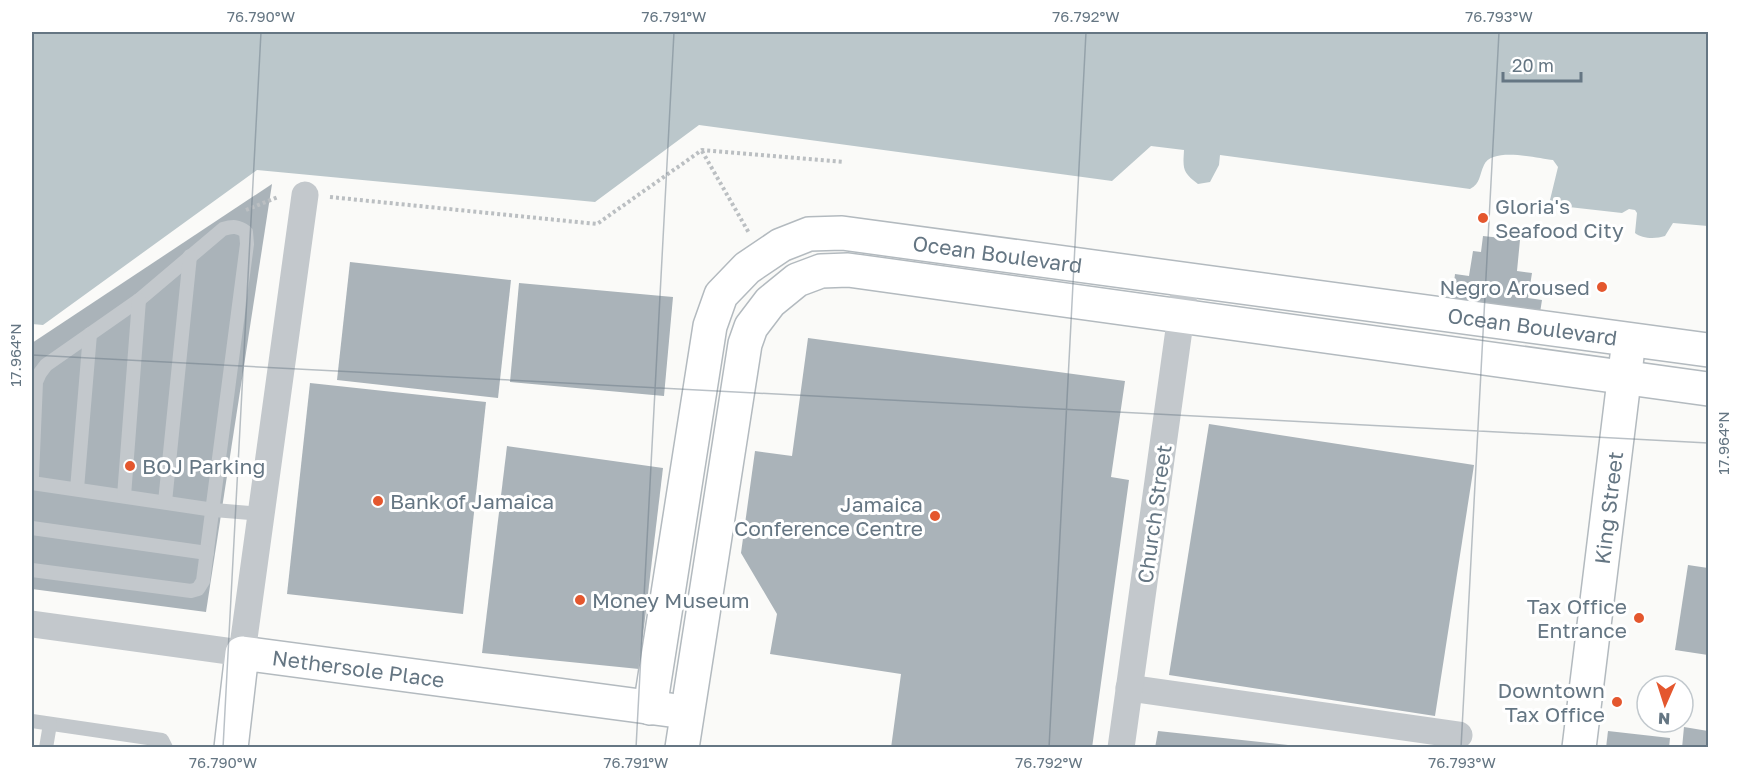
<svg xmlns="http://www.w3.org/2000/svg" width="1740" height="779" viewBox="0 0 1740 779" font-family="'Golos Text',sans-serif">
<rect width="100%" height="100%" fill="#fafaf8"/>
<path fill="#bbc7cb" d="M 32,32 L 1708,32 L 1708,226 L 1673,223 L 1665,236 C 1656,239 1642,239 1635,233 L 1637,213 L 1635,210 L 1629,209 L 1622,213 L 1551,205 L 1550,200 L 1558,167 L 1553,160 C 1536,158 1492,147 1484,165 C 1479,175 1481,183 1470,189 L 1220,155 L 1219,165 L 1210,182 L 1198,184 C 1182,172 1183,169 1184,150 L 1151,146 L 1112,181 L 699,125 L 595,202 L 257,170 L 43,325 L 32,324 Z"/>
<g fill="#aab3b9">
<polygon points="272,184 206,612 32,589 32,343"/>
<polygon points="1483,236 1520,240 1517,271 1532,273 1528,298 1542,300 1539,319 1451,308 1455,274 1469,276 1473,251 1481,252"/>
<polygon points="350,262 511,280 498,398 337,380"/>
<polygon points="519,283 673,297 664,396 510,382"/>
<polygon points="808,338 1125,381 1111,477 1129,480 1092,748 891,748 901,674 770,654 777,614 741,553 755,451 792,456"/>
<polygon points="310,383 486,402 463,614 287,594"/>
<polygon points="1209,424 1474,465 1435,716 1169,675"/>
<polygon points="507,446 663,468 639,669 482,653"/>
<polygon points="1688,565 1708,568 1708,655 1675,650"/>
<polygon points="1684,727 1708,731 1708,748 1682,748"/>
<polygon points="1158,731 1297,746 1297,748 1155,748"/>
<polygon points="1608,731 1670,738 1669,748 1606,748"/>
</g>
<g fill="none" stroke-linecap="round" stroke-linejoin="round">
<defs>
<g id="secondary">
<path id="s1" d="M 650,708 L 710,326 L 721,295 L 747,268 L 781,245 L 809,234 L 842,233 L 1708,350"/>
<path id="s2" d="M 231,748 L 242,653 L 670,710"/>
<polyline points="682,748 745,344 751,327 770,302 797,280 821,271 848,270 1708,389"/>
<path id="s3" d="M 1579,748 L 1627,356"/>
</g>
</defs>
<use href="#secondary" stroke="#b3babf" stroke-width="36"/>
<g stroke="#bbbfc2" stroke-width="4" stroke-dasharray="3 3" stroke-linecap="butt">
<polyline points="702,151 749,233"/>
<polyline points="330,197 597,224 702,150 844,162"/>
<polyline points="246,210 278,197"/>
</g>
<g stroke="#c3c8cc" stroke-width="14">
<path d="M 32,477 L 36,382 L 40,373 L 46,365 L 139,300 L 223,229 C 233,226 238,226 246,232 L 247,244 L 203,581 L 198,589 L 191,591 L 32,570"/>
<polyline points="32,483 214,510 263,514"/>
<polyline points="77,489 90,334"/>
<polyline points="124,496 139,300"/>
<polyline points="165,502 190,256"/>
<polyline points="32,528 207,553"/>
<polyline points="32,721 162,740 166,748"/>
<polyline points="46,748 50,724"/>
</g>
<g stroke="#c3c8cc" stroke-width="27">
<polyline points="32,624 242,653 305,195"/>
<polyline points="1129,688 1459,735"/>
<polyline points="1121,748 1186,279"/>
</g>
<use href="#secondary" stroke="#fff" stroke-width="33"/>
</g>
<path fill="none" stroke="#657683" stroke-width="1.5" stroke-opacity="0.45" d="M 32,355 L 1708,443M 223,748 L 261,32M 636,748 L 674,32M 1049,748 L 1086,32M 1461,748 L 1499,32"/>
<g fill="#e4572e" stroke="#fff" stroke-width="2">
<circle cx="1483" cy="218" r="6"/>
<circle cx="1602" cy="287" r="6"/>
<circle cx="130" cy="466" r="6"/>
<circle cx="378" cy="501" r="6"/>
<circle cx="935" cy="516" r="6"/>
<circle cx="580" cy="600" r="6"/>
<circle cx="1639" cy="618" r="6"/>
<circle cx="1617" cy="702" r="6"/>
</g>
<g text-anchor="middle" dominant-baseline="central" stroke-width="6" stroke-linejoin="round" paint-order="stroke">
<g font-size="21" fill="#657683" stroke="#fff" text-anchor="start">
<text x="1495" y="206">Gloria's<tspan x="1495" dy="24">Seafood City</tspan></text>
<text x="1590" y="287" text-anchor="end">Negro Aroused</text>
<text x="142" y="466">BOJ Parking</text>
<text x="390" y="501">Bank of Jamaica</text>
<text x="923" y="504" text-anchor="end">Jamaica<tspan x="923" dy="24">Conference Centre</tspan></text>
<text x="592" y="600">Money Museum</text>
<text x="1627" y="606" text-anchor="end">Tax Office<tspan x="1627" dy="24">Entrance</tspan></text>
<text x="1605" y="690" text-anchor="end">Downtown<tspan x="1605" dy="24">Tax Office</tspan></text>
</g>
<g font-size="21" fill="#657683" stroke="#fff">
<text stroke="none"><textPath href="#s1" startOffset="718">Ocean Boulevard</textPath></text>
<text stroke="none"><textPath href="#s1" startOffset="1258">Ocean Boulevard</textPath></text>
<text stroke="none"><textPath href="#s3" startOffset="242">King Street</textPath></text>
<text transform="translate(1154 514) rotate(-82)">Church Street</text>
<text stroke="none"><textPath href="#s2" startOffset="213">Nethersole Place</textPath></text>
</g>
</g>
<rect width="1740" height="779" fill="none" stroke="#ffffff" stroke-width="66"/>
<g transform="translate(1665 704) rotate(183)"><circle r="28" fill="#ffffff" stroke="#c1c8cd" stroke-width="1.5"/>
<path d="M0-4.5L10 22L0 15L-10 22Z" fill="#e4572e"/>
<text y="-9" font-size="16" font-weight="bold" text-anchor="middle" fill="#657683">N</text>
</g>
<path d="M1503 72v9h78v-9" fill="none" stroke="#657683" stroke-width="3"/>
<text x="1512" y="72" font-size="18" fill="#657683" stroke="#ffffff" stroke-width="4.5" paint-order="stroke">20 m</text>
<rect x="33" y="33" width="1674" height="713" fill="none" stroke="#657683" stroke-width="2"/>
<g font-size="15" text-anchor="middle" fill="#657683">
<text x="261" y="22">76.790°W</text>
<text x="674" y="22">76.791°W</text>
<text x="1086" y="22">76.792°W</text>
<text x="1499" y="22">76.793°W</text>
<text transform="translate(16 355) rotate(-90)" y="5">17.964°N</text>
<text transform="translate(1724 443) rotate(-90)" y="5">17.964°N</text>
<text x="223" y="768">76.790°W</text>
<text x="636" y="768">76.791°W</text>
<text x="1049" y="768">76.792°W</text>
<text x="1462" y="768">76.793°W</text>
</g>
</svg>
